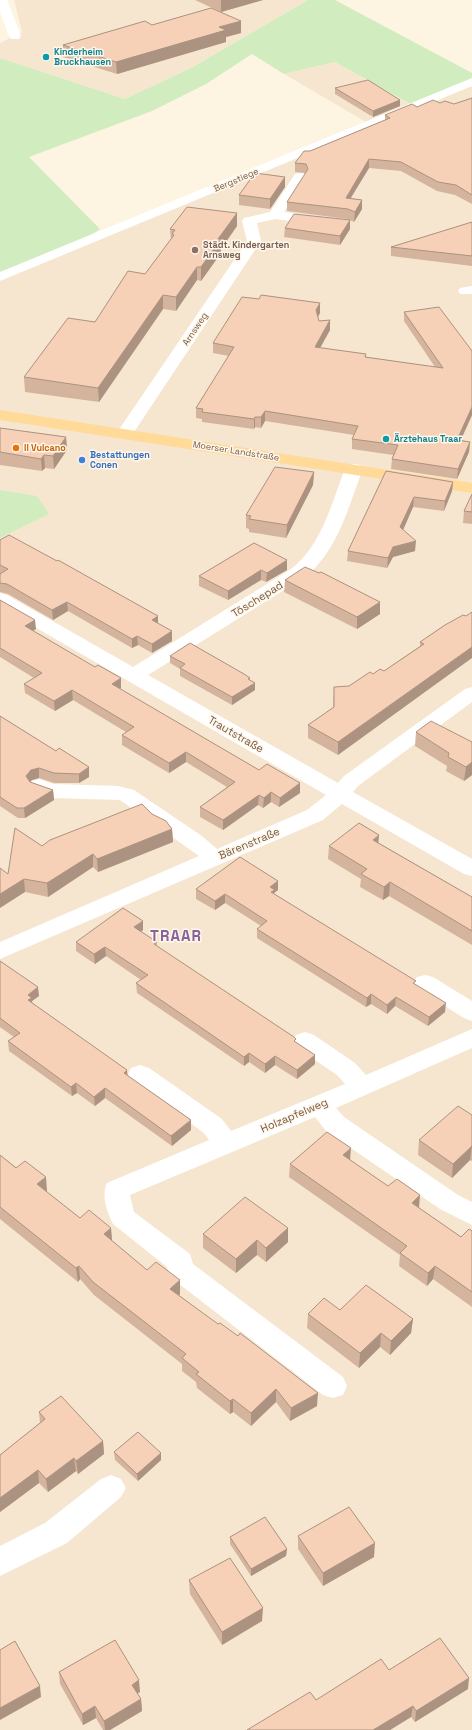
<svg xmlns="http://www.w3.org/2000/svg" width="472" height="1730" viewBox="0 0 472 1730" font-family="'Space Grotesk',sans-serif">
<rect width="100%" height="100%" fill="#fef4e2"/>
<g fill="#f6e6d0">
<polygon points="14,0 308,0 193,67 125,99 0,58 0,43 22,32"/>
<polygon points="335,62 416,108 472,84 472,1730 0,1730 0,279 366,122 284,74"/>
</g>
<g fill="#d1edbf">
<polygon points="308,0 335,0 472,73 472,79 410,104 335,62 284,74 252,54 206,84 152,111 29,157 100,229 87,238 0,275 0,58 125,99 193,67"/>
<polygon points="0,490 37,496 49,514 0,538"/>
</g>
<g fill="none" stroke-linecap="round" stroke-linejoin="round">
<g fill="#fff" fill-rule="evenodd">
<polygon points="0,0 7,0 21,36 19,39 11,39 9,36 0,12"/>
<polygon points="472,78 472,86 0,281 0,272"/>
<polygon points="300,173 305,174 307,177 284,212 322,217 327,218 329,221 327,224 322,225 275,219 257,223 261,241 130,438 124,439 118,438 116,434 247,241 242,221 244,218 270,212 295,174"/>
<polygon points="472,286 472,294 460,294 458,291 460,288"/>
<path d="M 354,464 L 360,465 L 363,469 C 348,507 338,551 305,577 L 148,675 L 338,783 L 344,776 L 465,689 L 472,687 L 472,702 L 358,786 L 353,792 L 472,859 L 472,876 L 464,874 L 342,804 L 323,820 L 0,959 L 0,942 L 199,856 L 120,800 L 52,798 L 32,791 L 28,786 L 32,781 L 39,779 L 54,784 L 118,786 L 134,790 L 202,836 L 217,849 L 307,810 L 326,795 L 0,607 L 0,593 L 7,595 L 133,667 L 291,569 C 322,545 331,504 345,469 L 348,465 Z"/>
<polygon points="425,975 433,977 472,1001 472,1021 464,1018 417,989 413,983 417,977"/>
<path d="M 472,1029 L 472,1048 L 336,1108 L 344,1117 L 458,1195 L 472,1202 L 472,1225 L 440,1209 L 326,1131 L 315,1117 L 130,1195 L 134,1212 L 190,1254 L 193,1264 L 343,1377 L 347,1386 L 343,1395 L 333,1398 L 323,1395 L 170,1277 L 167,1267 L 113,1224 C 107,1213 101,1195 107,1183 L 209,1140 L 204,1133 L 131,1080 L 128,1074 L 131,1068 L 140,1065 L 149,1068 L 222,1119 L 231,1131 L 345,1084 L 337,1075 L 296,1047 L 293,1041 L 296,1035 L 305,1032 L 314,1035 L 355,1063 L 366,1075 Z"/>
<polygon points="111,1475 121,1479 126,1488 121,1497 67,1543 0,1576 0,1546 45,1523 101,1479"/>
</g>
<polygon fill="#ffda98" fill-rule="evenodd" points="0,410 472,483 472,493 0,420"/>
</g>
<g fill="#d4b49d">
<polygon points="195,0 263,0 221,12"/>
<polygon points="152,25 241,33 226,37 226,42 117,74 63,57 63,45"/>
<polygon points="335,88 400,100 400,106 373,117 335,94"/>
<polygon points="472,98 472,204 455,195 437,191 401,171 369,168 351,198 362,200 362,209 354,222 347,219 287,211 287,202 306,173 305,173 295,172 295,163 310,151 385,120 385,115 417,107 440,103 454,104"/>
<polygon points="285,177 285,187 270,209 239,205 239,195"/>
<polygon points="472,222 472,266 391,256 391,247"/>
<polygon points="237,226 221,249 221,253 201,281 197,280 176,311 163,309 99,402 25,392 24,377 95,322 145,274 171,240 170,229"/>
<polygon points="285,228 350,229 340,245 284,237"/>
<polygon points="404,312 472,351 472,415 461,440 470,442 469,452 457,479 391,469 392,459 393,455 352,449 352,439 354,435 265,421 261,428 255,427 254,429 202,422 202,419 196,418 196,408 229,356 213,353 213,343 320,313 318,317 319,321 330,320 330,330 320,348 366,354 366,357 435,367 404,321"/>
<polygon points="0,428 66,437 67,450 54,469 45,468 42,471 0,465"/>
<polygon points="386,471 453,482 452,491 444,511 413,507 403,530 415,551 393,557 387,568 347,561 348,551"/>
<polygon points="314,472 313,485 286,538 249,532 249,529 246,528 246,515"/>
<polygon points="472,494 472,524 463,523 464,511"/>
<polygon points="0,540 158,616 158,624 172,631 172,641 152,653 138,645 132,648 68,611 53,620 8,594 0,592"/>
<polygon points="254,543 287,570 266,582 261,580 228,600 199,586 199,576"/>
<polygon points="319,573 380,602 380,614 357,629 284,592 285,580"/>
<polygon points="0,600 36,629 33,631 121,688 120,689 259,770 300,793 279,807 271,802 263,808 258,805 223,830 200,817 200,807 227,787 186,762 169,773 122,745 122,735 126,732 73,700 55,711 25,693 24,684 34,678 0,657"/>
<polygon points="445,625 338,755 308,738 308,725 333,708 334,687 349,686 373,674 384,671 420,646 420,642"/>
<polygon points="170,656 250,680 255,683 255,690 232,705 180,676 180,669 170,663"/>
<polygon points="0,716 56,751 89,767 89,777 79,783 54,783 39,778 32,780 30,782 53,790 54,800 25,818 18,818 0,806"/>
<polygon points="416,732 472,742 472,775 464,781 446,771 447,766 415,746"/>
<polygon points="152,814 172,829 173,842 98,872 93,867 48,897 25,892 8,874 42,846"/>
<polygon points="379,843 472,897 472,945 389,896 383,900 360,887 361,879 328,859 329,846"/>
<polygon points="278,881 278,890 274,893 274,894 415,985 445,1012 428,1026 395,1006 387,1014 371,1004 366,1007 257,938 257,929 261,926 225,903 215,910 196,899 196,889"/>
<polygon points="143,921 143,930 141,932 157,942 157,947 315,1055 315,1064 297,1079 275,1065 265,1073 249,1062 244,1066 137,993 136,983 141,980 106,956 95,964 76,951 76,942"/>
<polygon points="0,961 39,996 32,1001 32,1003 128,1076 191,1120 191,1130 172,1146 105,1098 95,1106 77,1093 72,1096 9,1051 8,1041 14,1037 0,1027"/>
<polygon points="472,1115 472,1161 470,1160 452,1178 418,1155 419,1140"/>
<polygon points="0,1155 47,1191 46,1192 80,1218 111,1228 112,1241 147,1270 180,1280 180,1294 179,1295 317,1406 290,1421 276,1402 251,1426 233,1412 230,1414 197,1388 196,1382 182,1371 182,1364 94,1295 80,1279 78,1282 0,1219"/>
<polygon points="350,1160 419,1208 461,1237 472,1231 472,1307 433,1279 427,1286 399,1266 400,1255 289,1177 290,1164"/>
<polygon points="288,1228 288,1242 266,1262 257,1255 236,1273 203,1248 203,1234"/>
<polygon points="340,1310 413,1319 411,1333 390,1355 380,1347 359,1368 307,1328 308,1314"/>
<polygon points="39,1412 103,1441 104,1454 78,1474 76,1471 48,1492 39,1483 0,1512 0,1455 40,1423"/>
<polygon points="114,1452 161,1453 161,1460 138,1481 115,1460"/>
<polygon points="298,1536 374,1557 323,1586 298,1549"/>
<polygon points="230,1537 287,1549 286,1556 251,1576 230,1544"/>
<polygon points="189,1580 262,1621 222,1645 190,1594"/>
<polygon points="389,1670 468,1689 415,1722 411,1717 390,1730 316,1700"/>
<polygon points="59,1672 140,1692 137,1693 141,1699 142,1711 110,1730 103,1730 96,1718 83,1725 60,1684"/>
</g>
<g fill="#ac9280">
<polygon points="221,0 263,0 221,12"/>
<polygon points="241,21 241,33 226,37 226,42 117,74 116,62 219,27"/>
<polygon points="400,100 400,106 373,117 373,111"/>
<polygon points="369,159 369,168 345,207 346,198"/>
<polygon points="285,177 285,187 270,209 270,199"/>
<polygon points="362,200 362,209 354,222 355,212"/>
<polygon points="237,213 237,226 221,249 221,253 201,281 201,267 218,239"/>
<polygon points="350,220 350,229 340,245 340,236"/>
<polygon points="197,267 197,280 176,311 176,297"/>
<polygon points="163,295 163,309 99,402 98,388"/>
<polygon points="320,303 320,313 316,320 316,310"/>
<polygon points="330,320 330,330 315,357 315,347"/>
<polygon points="472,407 472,415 456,450 457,440"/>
<polygon points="265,411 265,421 261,428 261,417"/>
<polygon points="255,417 255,427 254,429 254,419"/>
<polygon points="66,437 67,450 54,469 53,456"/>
<polygon points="470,442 469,452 457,479 458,469"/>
<polygon points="44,455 45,468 42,471 41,459"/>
<polygon points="314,472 313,485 286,538 287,525"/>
<polygon points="453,482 452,491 444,511 445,501"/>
<polygon points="414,497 413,507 400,537 400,527"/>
<polygon points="416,541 415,551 393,557 387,568 388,558 393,547"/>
<polygon points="287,560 287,570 266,582 267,573"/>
<polygon points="261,570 261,580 228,600 228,591"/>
<polygon points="67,602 68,611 53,620 52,610"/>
<polygon points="380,602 380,614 357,629 357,617"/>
<polygon points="158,616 158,626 152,620"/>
<polygon points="35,620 36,629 25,635 25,626"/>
<polygon points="172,631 172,641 152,653 152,644"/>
<polygon points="137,636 138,645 132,648 132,639"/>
<polygon points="472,647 472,658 338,755 338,742"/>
<polygon points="121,678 121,688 112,694 112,684"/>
<polygon points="255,683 255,690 232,705 232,697"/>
<polygon points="72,690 73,700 55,711 54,701"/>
<polygon points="186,752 186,762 169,773 169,763"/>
<polygon points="472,762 472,775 464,781 466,767"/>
<polygon points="89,767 89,777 79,783 79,774"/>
<polygon points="39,768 39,778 32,780 26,786 26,776 31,770"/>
<polygon points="300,783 300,793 279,807 280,798"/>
<polygon points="53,790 54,800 25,818 24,808"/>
<polygon points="271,792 271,802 263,808 264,798"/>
<polygon points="259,795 258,805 223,830 223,820"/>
<polygon points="172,829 173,842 98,872 97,859"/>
<polygon points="379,835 378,848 373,840"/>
<polygon points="93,854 93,867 48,897 47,883"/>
<polygon points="24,879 25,892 0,908 0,894"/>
<polygon points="278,881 278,890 274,893 274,899 270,887"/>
<polygon points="390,882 389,896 383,900 384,887"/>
<polygon points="225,894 225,903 215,910 215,901"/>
<polygon points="143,921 143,930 134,937 134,927"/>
<polygon points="105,947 106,956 95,964 94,954"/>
<polygon points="38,987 39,996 32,1001 33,1007 29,1010 28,995"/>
<polygon points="371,994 371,1004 366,1007 367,998"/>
<polygon points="396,997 395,1006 387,1014 387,1005"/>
<polygon points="446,1003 445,1012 428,1026 429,1017"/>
<polygon points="249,1053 249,1062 244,1066 244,1057"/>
<polygon points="315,1055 315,1064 297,1079 297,1070"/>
<polygon points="275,1056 275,1065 265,1073 265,1064"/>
<polygon points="127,1070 128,1080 124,1073"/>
<polygon points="76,1083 77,1093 72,1096 71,1087"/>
<polygon points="105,1088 105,1098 95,1106 94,1097"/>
<polygon points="191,1120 191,1130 172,1146 171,1136"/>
<polygon points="472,1146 470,1160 452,1178 453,1164"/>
<polygon points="351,1148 350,1161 343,1155"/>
<polygon points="46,1177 47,1191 39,1198 37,1184"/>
<polygon points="420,1195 419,1208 412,1203"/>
<polygon points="111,1228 112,1241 104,1234"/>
<polygon points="288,1228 288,1242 266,1262 266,1248"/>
<polygon points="257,1240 257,1255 236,1273 236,1259"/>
<polygon points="79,1266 80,1279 78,1282 76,1268"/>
<polygon points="435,1266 433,1279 427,1286 428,1273"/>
<polygon points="180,1280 180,1294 171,1302 170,1289"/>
<polygon points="413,1319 411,1333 390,1355 391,1341"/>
<polygon points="381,1333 380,1347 359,1368 360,1353"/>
<polygon points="276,1389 276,1402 251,1426 251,1413"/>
<polygon points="318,1393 317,1406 290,1421 291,1408"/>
<polygon points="233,1399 233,1412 230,1414 230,1401"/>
<polygon points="103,1441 104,1454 78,1474 76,1461"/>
<polygon points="161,1453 161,1460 138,1481 137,1474"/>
<polygon points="74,1458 76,1471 48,1492 46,1479"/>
<polygon points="38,1470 39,1483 0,1512 0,1498"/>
<polygon points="375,1543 374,1557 323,1586 323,1573"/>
<polygon points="287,1549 286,1556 251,1576 251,1569"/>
<polygon points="263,1608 262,1621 222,1645 222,1632"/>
<polygon points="469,1678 468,1689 415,1722 416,1711"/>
<polygon points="139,1680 140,1692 133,1696 132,1685"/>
<polygon points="40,1686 41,1697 0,1720 0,1708"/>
<polygon points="141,1699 142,1711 110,1730 105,1730 104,1721"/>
<polygon points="95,1706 96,1718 83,1725 82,1714"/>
<polygon points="413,1706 411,1717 390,1730 373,1730"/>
</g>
<g fill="#f6d1b7" stroke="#ac9280">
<polygon points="211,8 241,21 219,27 226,30 116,62 63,45 145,21 152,25"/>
<polygon points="368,80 400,100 373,111 335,88"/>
<polygon points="472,98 472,195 456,185 438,182 401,162 369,159 346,198 362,200 355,212 348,209 287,202 308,169 306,164 295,163 304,151 310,151 390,118 385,115 412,104 417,107 433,100 440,103 445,101 454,104"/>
<polygon points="255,173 285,177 270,199 239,195"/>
<polygon points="187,207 237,213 218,239 221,239 201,267 197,267 176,297 163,295 98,388 24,377 68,318 95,322 128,271 145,274 174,235 172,234 175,230 170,229"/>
<polygon points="294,214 350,220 340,236 285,228"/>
<polygon points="472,222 472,256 391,247"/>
<polygon points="261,295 320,303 316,310 319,321 330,320 315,347 366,354 365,357 443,368 404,312 439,307 472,351 472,407 457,440 470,442 458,469 392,459 398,445 352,439 358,426 265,411 261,417 255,417 254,419 202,412 203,409 196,408 234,347 213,343 242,297 259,299"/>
<polygon points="0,428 66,437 53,456 44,455 41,459 0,452"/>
<polygon points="275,467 314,472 287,525 249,519 251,516 246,515"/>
<polygon points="386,471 453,482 445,501 414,497 400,527 416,541 393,547 388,558 348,551"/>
<polygon points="472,494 472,512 464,511"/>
<polygon points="9,535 57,561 58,560 158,616 152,620 172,631 152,644 137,636 132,639 67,602 52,610 7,584 0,583 0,574 8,569 0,565 0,540"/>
<polygon points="254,543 287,560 267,573 261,570 228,591 199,576"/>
<polygon points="305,567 319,573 321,572 380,602 357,617 285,580"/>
<polygon points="0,600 35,620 25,626 95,667 98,665 121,678 112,684 259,770 267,764 300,783 280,798 271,792 264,798 259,795 223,820 200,807 235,782 186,752 169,763 122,735 134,727 72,690 54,701 24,684 42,673 0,648"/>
<polygon points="472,612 472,647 338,742 308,725 334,707 334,687 349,686 370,672 373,674 380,669 384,671 424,644 420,642 445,625 463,615 466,616"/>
<polygon points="190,643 244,674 250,678 248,679 255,683 232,697 180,668 185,664 170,656"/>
<polygon points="0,716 56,751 59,748 89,767 79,774 54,773 39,768 31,770 26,776 30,782 53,790 24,808 17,808 0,797"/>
<polygon points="431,721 472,742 472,762 466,767 448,757 449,753 416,732"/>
<polygon points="142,804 152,814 166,821 172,829 97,859 93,854 47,883 24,879 0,894 0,868 8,874 15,828 42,846 50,840"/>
<polygon points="359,823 379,835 373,840 472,897 472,931 390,882 384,887 361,874 367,869 329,846"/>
<polygon points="240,857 278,881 270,887 275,890 271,892 416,981 413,983 446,1003 429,1017 396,997 387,1005 371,994 367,998 257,929 267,921 225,894 215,901 196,889"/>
<polygon points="123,908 143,921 134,927 157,942 154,944 294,1037 296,1039 294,1041 315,1055 297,1070 275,1056 265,1064 249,1053 244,1057 136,983 148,975 105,947 94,954 76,942"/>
<polygon points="0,961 38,987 28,995 32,998 28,1000 127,1070 124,1073 191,1120 171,1136 105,1088 94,1097 76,1083 71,1087 8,1041 20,1033 0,1018"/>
<polygon points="458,1106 472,1115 472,1146 453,1164 419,1140"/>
<polygon points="327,1132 351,1148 343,1155 388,1186 397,1179 420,1195 412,1203 461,1237 469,1229 472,1231 472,1292 435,1266 428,1273 400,1253 407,1246 290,1164"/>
<polygon points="0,1155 16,1168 25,1161 46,1177 37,1184 80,1218 89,1210 111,1228 104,1234 147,1270 156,1262 180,1280 170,1289 218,1324 220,1323 238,1336 240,1333 318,1393 291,1408 276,1389 251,1413 233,1399 230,1401 196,1374 199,1372 182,1358 186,1354 93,1282 79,1266 76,1268 0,1207"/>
<polygon points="245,1197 288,1228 266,1248 257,1240 236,1259 203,1234"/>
<polygon points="366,1285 413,1319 391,1341 381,1333 360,1353 308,1314 324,1298 340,1310"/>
<polygon points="61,1396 103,1441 76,1461 74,1458 46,1479 38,1470 0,1498 0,1455 45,1419 39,1412"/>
<polygon points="138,1432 161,1453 137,1474 114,1452"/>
<polygon points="349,1507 375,1543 323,1573 298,1536"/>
<polygon points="265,1517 287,1549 251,1569 230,1537"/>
<polygon points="230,1558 263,1608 222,1632 189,1580"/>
<polygon points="440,1638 469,1678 416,1711 413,1706 373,1730 247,1730 310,1692 316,1700 381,1659 389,1670"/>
<polygon points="115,1640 139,1680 132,1685 141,1699 104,1721 95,1706 82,1714 59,1672"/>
<polygon points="15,1641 40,1686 0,1708 0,1650"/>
</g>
<g fill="#0f9aa8" stroke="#fff7ea" stroke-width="1.5">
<circle cx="46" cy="57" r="4"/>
<circle cx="386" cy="439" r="4"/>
</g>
<circle fill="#8d6e63" stroke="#fff7ea" stroke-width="1.5" cx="195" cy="250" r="4"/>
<circle fill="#e8710a" stroke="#fff7ea" stroke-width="1.5" cx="16" cy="448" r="4"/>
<circle fill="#3f7fe0" stroke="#fff7ea" stroke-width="1.5" cx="82" cy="460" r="4"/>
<g text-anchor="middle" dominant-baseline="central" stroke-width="3" stroke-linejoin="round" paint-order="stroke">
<g font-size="9" font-weight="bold" fill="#0d838f" stroke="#fff7ea" text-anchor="start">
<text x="54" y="52">Kinderheim<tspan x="54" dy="10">Bruckhausen</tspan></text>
<text x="394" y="439">Ärztehaus Traar</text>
</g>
<g font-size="9" fill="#785946" stroke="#fff7ea">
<text transform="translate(236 180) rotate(-23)">Bergstiege</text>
<text transform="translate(195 329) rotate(-56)">Arnsweg</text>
<text transform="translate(236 451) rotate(9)">Moerser Landstraße</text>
</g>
<g font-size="9" font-weight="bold" fill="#785e54" stroke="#fff7ea" text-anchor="start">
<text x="203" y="245">Städt. Kindergarten<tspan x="203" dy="10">Arnsweg</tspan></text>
</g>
<g font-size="9" font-weight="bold" fill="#c56008" stroke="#fff7ea" text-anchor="start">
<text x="24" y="448">Il Vulcano</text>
</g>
<g font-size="9" font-weight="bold" fill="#366cbe" stroke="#fff7ea" text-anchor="start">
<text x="90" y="455">Bestattungen<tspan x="90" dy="10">Conen</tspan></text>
</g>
<g font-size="11" fill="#785946" stroke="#fff7ea">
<text transform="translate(257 599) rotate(-32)">Töschepad</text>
<text transform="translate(236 734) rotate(30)">Trautstraße</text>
<text transform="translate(249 843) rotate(-23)">Bärenstraße</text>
<text transform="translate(294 1115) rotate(-23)">Holzapfelweg</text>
</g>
<g font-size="15" font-weight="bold" letter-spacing="1" fill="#89619d" stroke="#fff7ea">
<text x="176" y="935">TRAAR</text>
</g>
</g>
</svg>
